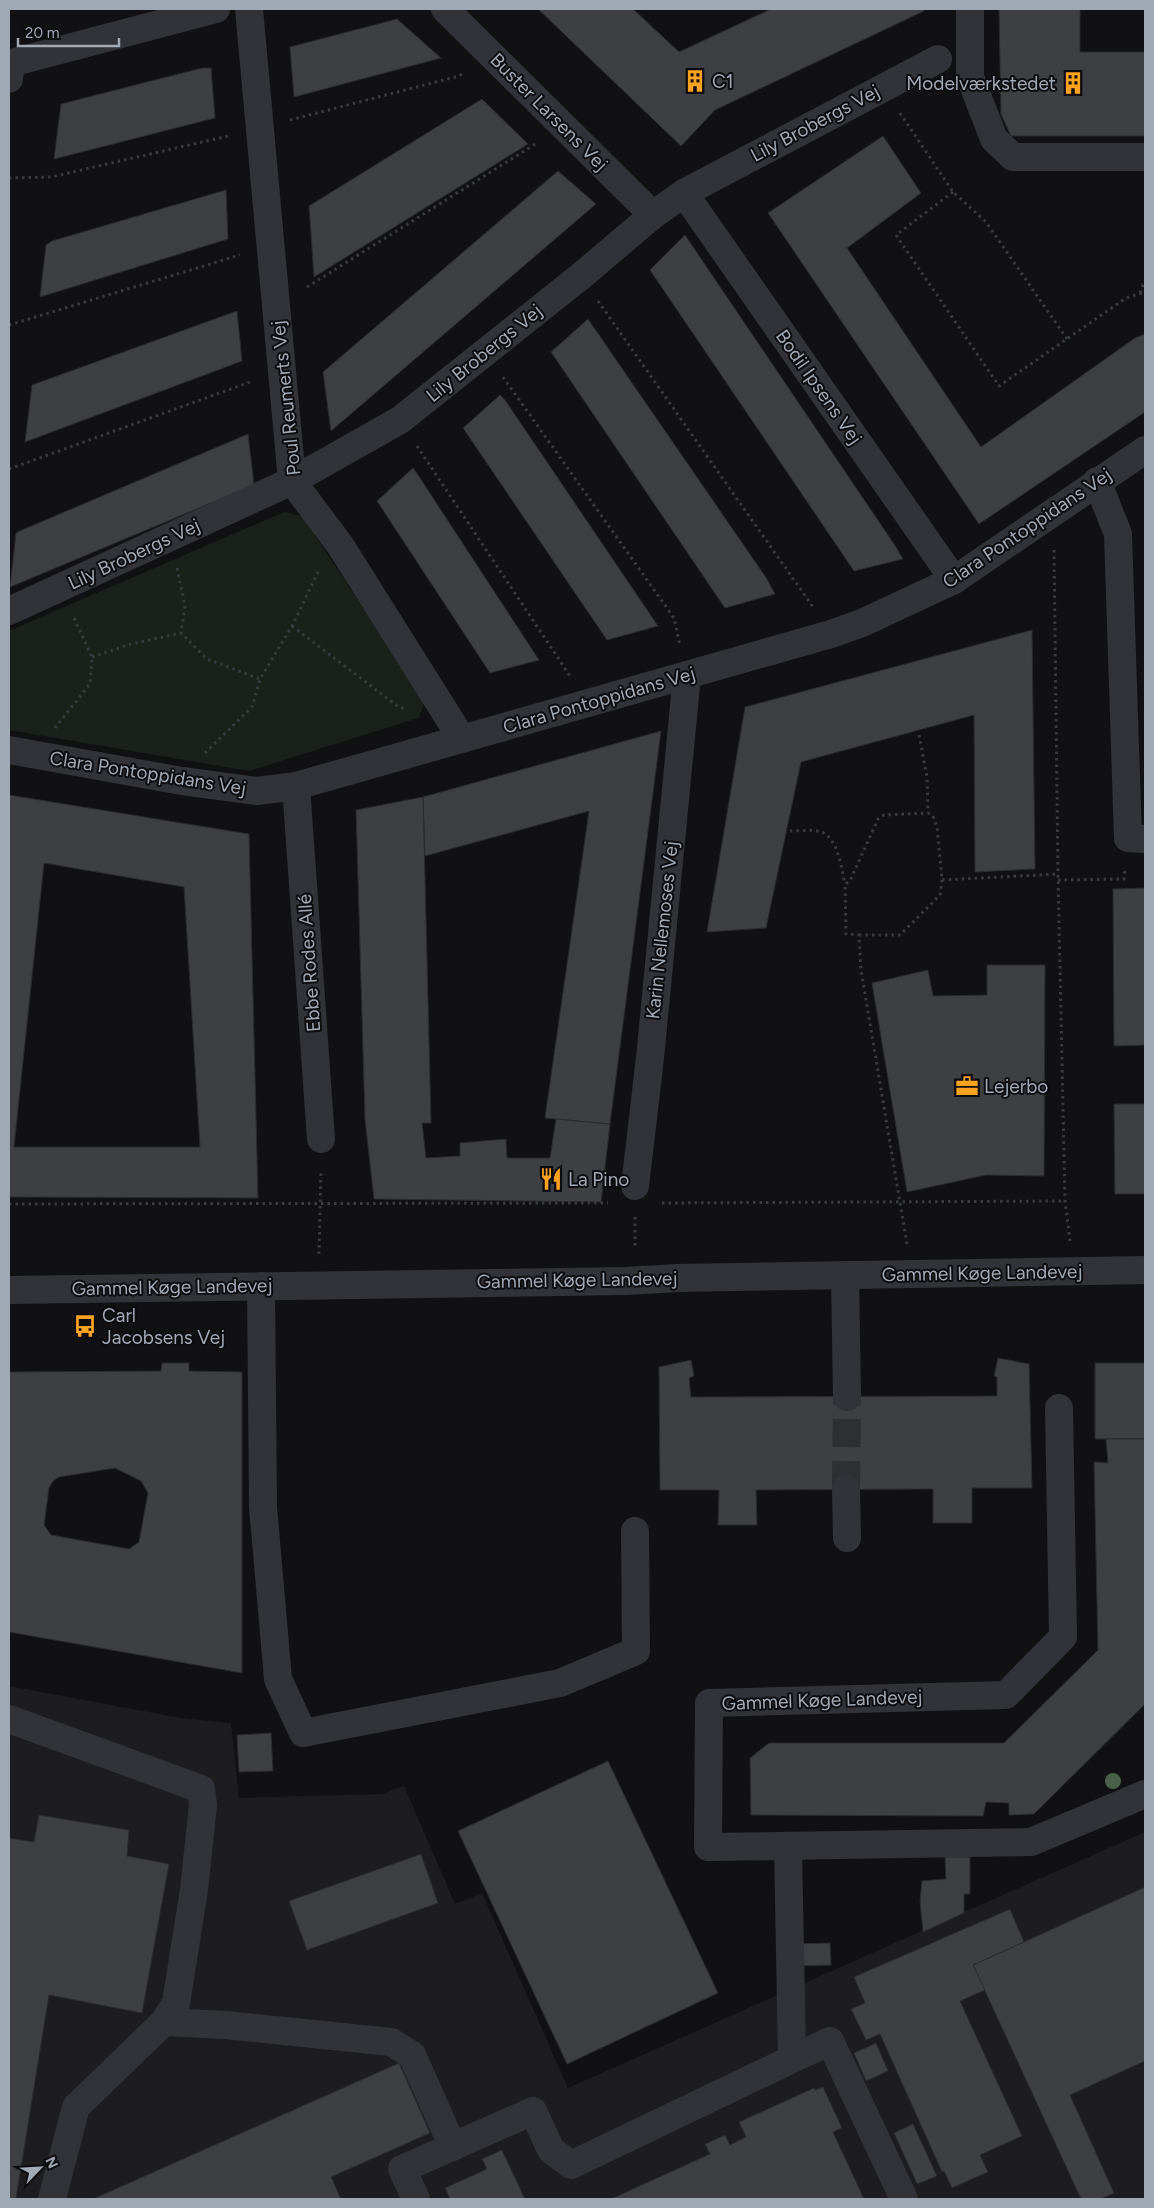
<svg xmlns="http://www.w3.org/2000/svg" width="1154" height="2208" viewBox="0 0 1154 2208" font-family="Figtree,sans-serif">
<rect width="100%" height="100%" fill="#111113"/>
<polygon fill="#1d1d20" points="9,1686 181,1718 231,1723 239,1798 382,1794 404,1786 455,1904 482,1893 568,2088 1145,1832 1145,2199 9,2199"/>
<polygon fill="#19211a" points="284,512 302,516 423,698 423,708 418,718 249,771 9,730 9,631"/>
<g fill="#3d3f43" stroke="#2b2b2f" fill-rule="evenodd">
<polygon points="538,9 633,9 679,52 771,9 923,9 924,11 715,110 681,146"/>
<polygon points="999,9 1080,9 1080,52 1145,52 1145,136 1011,136 1001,114"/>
<polygon points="397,19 441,58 294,97 290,47"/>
<polygon points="202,68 211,68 215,118 54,159 61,104"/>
<polygon points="482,99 528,144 314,277 309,206"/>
<polygon points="883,136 921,193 847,248 981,447 1135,338 1145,334 1145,412 979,524 768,213"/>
<polygon points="558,171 596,204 331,431 323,372"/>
<polygon points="226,190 228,239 40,297 46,245 52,241"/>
<polygon points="685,235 894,544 903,559 854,571 650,270"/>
<polygon points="237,311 242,361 25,442 32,385"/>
<polygon points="588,319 767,579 775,594 725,608 551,352"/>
<polygon points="500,395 505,400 658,626 607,640 463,428"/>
<polygon points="248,434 254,485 10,587 16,533 22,530"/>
<polygon points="413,468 418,475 539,660 490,673 377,501"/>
<polygon points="1032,630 1035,869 975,872 974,715 801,762 766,928 707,932 745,707"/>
<polygon points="661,731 610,1124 545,1118 589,811 425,856 423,797"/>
<path d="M 9,795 L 249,834 L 258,1198 L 9,1197 ZM 44,863 L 184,887 L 200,1147 L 14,1147 Z"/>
<polygon points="423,797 431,1123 422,1123 426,1158 460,1156 460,1143 506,1139 507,1158 550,1158 556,1119 610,1124 601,1202 374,1199 365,1119 356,810"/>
<polygon points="1145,888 1145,1045 1114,1046 1113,889"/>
<polygon points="987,965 1045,965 1044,1176 986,1175 907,1192 872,983 928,970 933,996 987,995"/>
<polygon points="1114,1104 1145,1104 1145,1194 1115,1194"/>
<polygon points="998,1358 1029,1364 1032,1488 972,1488 972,1523 933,1523 933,1489 756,1490 757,1525 718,1525 719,1490 660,1490 659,1367 691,1360 694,1376 689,1378 691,1397 997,1396 997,1377 994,1376"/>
<path d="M 162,1363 L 189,1363 L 189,1371 L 242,1372 L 242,1673 L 9,1632 L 9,1372 L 161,1371 ZM 115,1468 L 141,1481 L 148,1493 L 139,1542 L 129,1549 L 51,1535 L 44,1525 L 49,1488 L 53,1481 L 59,1477 Z"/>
<rect x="1095" y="1363" width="50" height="76"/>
<polygon points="1106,1439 1145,1439 1145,1704 1034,1814 1009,1815 1009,1803 986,1802 983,1816 751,1815 750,1758 769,1743 1004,1743 1098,1650 1094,1462 1108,1463"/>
<polygon points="271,1733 273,1771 239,1772 237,1735"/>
<polygon points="608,1761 718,1993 567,2064 458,1831"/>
<polygon points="39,1815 129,1830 127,1856 169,1864 142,2013 49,1995 16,2199 9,2199 9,1838 34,1842"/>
<polygon points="421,1854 438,1903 307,1950 289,1901"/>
<polygon points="945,1857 970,1857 970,1894 964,1894 964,1913 923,1932 920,1901 922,1881 946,1879"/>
<polygon points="1145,1887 1145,2061 1070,2095 1114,2193 1101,2199 1081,2199 973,1965"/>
<polygon points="1010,1909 1024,1942 973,1965 985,1990 960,2001 1022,2136 980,2155 988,2172 952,2188 944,2171 942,2172 880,2034 866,2040 851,2009 865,2003 854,1977"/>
<polygon points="830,1943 831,1965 797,1966 796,1944"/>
<polygon points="876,2043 888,2071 866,2081 854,2053"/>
<polygon points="399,2063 430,2133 331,2177 341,2199 93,2199"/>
<polygon points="823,2087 842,2128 833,2132 864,2199 611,2199 710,2154 705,2144 725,2135 730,2145 746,2137 739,2122 814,2088 815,2090"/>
<polygon points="913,2124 937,2176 917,2184 894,2133"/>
<polygon points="502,2150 525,2199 450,2199 445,2188 487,2169 482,2159"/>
</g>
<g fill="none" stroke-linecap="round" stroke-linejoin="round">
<polyline stroke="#2e2f33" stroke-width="28" stroke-dasharray="28 14" stroke-linecap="butt" points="846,1489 847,1397"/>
<g stroke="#383b3f" stroke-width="3" stroke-dasharray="2.5 4" stroke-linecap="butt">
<polyline points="900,113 953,192 986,222 1067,339"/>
<polyline points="290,120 459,76 465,72"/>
<polyline points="9,178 51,177 228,136"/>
<polyline points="953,192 896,235 999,386 1126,298 1145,292"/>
<polyline points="307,287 537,143"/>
<polyline points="1140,293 1145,280"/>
<polyline points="598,301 813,607"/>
<polyline points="9,325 240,255"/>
<polyline points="503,377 674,618 680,646"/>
<polyline points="417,446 570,676"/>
<polyline points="9,469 253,381"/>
<polyline points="1054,550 1058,874 1065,1201 1070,1241"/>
<polyline points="177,568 185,606 181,633 207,659 260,679"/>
<polyline points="292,626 400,708 405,708"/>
<polyline points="92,657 131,644 181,633"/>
<polyline points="55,728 90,684 92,657 73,616"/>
<polyline points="919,735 927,777 928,813"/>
<polyline points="205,753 252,707 260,679 292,626 319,570"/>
<path d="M 790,831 C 799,831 813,829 822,832 C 839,840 841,868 845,884"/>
<polyline points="1058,880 1124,879 1125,869"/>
<polyline points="859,935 900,935 940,895 942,880"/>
<polyline points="662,1203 1065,1201"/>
<polyline points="9,1204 608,1203"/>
<polyline points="635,1217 635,1249"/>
<polyline points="907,1244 861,970 859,935 846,934 845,884 850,881 878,819 884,815 928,813 933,816 937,827 942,880 1058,874"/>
<polyline points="319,1254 321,1170"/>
</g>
<g stroke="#323338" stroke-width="28">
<polyline points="249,9 292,481 340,545 462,739"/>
<polyline points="445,9 653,215"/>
<polyline points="970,9 970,77 994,139 1013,157 1145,157"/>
<polyline points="9,79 11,63 216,9"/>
<polyline points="684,193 954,580"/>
<polyline points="1097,481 1118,534 1128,838 1145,839"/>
<polyline points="9,611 292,481 400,420 581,276 653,215 684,193 938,59"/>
<polyline points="9,750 182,781 257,791 296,786 831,634 862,623 954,580 1145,450"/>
<polyline points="296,786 321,1139"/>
<polyline points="635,1186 650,1058 687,675"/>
<polyline points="845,1275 847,1397"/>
<polyline points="261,1286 263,1507 278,1679 303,1733 560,1683 636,1651 635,1531"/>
<polyline points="9,1290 625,1281 678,1278 1145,1270"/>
<polyline points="1059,1408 1063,1637 1006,1695 709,1703 708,1847 1031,1842 1145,1794"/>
<polyline points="846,1489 847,1538"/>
<polyline points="9,1719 201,1789 203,1805 194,1890 176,2003 164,2022 76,2107 52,2199"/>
<polyline points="788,1846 792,2058"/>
<polyline points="164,2022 226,2025 391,2042 412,2055 453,2147"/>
<polyline points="416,2199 402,2169 533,2111 551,2150 571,2165 830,2041 904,2199"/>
</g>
</g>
<circle fill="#496149" cx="1113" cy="1781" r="8"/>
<defs>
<symbol id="building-bare" viewBox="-9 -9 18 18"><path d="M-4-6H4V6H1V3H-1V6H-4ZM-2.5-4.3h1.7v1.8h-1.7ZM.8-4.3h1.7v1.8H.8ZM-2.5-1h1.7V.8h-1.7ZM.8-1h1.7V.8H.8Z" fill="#ffa21d" stroke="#0c0c0e" stroke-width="2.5" paint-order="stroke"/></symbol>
<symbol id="office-bare" viewBox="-9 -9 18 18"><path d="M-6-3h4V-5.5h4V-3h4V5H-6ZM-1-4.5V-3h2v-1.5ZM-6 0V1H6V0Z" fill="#ffa21d" stroke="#0c0c0e" stroke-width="2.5" paint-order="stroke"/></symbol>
<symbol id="restaurant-bare" viewBox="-9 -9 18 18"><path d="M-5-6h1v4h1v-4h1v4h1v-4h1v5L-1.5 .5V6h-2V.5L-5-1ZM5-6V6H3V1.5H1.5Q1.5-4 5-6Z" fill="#ffa21d" stroke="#0c0c0e" stroke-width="2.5" paint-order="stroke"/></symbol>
<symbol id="bus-bare" viewBox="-9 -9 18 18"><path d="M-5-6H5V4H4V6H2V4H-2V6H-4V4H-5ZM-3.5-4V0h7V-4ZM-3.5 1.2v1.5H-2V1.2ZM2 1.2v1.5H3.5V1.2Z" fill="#ffa21d" stroke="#0c0c0e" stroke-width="2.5" paint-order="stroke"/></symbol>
</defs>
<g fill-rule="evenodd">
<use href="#building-bare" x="679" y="65" width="32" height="32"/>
<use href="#building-bare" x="1057" y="67" width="32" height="32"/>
<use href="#office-bare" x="951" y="1070" width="32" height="32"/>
<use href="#restaurant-bare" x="535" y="1163" width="32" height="32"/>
<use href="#bus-bare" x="69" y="1310" width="32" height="32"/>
</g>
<g text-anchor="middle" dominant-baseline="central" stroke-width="4" stroke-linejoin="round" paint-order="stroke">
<g font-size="19" fill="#a1a9b5" stroke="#0c0c0e" text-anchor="start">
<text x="712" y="81">C1</text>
<text x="1056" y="83" text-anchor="end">Modelværkstedet</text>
<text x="984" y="1086">Lejerbo</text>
<text x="568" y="1179">La Pino</text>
<text x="102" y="1315">Carl<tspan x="102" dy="22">Jacobsens Vej</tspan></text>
</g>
<g font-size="19" fill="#a1a9b5" stroke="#0c0c0e">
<text transform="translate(549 112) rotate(45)">Buster Larsens Vej</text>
<text transform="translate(815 123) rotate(-28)">Lily Brobergs Vej</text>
<text transform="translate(484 353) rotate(-39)">Lily Brobergs Vej</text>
<text transform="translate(819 387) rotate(55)">Bodil Ipsens Vej</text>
<text transform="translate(286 398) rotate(-96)">Poul Reumerts Vej</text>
<text transform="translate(1027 528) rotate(-34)">Clara Pontoppidans Vej</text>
<text transform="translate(134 554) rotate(-25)">Lily Brobergs Vej</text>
<text transform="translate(599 700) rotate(-16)">Clara Pontoppidans Vej</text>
<text transform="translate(148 773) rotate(9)">Clara Pontoppidans Vej</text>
<text transform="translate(662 930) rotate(-84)">Karin Nellemoses Vej</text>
<text transform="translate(309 963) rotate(-94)">Ebbe Rodes Allé</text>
<text transform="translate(982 1273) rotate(-1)">Gammel Køge Landevej</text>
<text transform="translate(577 1280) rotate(-1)">Gammel Køge Landevej</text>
<text transform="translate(172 1287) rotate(-1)">Gammel Køge Landevej</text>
<text transform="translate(822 1700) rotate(-2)">Gammel Køge Landevej</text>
</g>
</g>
<rect width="1154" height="2208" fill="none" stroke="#a1a9b5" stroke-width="20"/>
<g transform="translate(40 2168) rotate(65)" stroke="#0c0c0e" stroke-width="4" paint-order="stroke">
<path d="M0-4L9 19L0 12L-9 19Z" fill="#a1a9b5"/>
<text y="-8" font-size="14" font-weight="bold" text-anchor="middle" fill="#a1a9b5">N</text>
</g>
<path d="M18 38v8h101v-8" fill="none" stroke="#a1a9b5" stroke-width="2.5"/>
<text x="25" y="38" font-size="15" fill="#a1a9b5" stroke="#0c0c0e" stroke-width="4" paint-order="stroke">20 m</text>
</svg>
